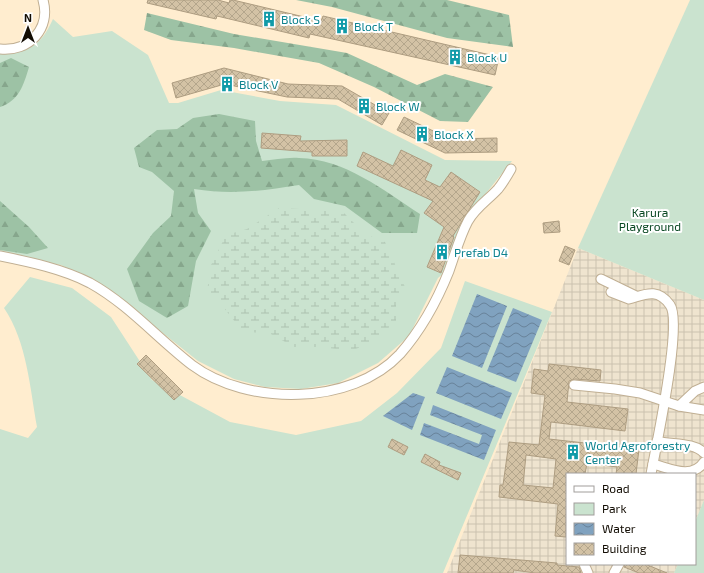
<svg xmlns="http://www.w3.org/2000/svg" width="704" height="573" viewBox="0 0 704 573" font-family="'Exo 2',sans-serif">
<defs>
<pattern id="industrial-grid" width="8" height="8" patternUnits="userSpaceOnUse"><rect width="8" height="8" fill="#efe4cf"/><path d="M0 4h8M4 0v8" fill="none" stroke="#ccc2b0"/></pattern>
<pattern id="forest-firs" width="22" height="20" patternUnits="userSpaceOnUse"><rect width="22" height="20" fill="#9dc2a5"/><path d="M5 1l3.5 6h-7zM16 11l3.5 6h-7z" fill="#86a68c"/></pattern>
<pattern id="wetland-marsh" width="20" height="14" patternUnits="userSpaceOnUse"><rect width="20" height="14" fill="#cae3cf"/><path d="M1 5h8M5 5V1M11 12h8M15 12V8" fill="none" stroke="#adc2b0"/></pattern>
<pattern id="water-waves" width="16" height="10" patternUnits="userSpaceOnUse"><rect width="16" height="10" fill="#80a2bf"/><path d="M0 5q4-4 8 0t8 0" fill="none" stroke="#688299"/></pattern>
<pattern id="building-cross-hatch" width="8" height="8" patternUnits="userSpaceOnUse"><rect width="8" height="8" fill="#d3c2a5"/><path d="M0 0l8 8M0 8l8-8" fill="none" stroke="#b4a68c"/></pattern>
</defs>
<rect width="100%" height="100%" fill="#ffedcf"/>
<polygon fill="url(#industrial-grid)" points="578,248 704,300 704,500 695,522 695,474 567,474 567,564 678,564 674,573 447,573"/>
<g fill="#cae3cf">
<polygon points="690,0 704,0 704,300 578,248"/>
<path d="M 53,19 L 73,37 L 112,31 L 148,55 L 169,103 L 178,103 L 221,90 L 280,101 L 336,105 L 445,160 L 512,161 L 479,202 L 445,272 L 438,278 L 409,336 L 378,363 L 338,383 L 301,389 L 265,387 L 234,379 L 198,361 L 105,287 L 61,265 L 0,255 L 0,53 C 30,49 39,49 53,19 Z"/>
<path d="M 30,277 L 72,288 L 111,317 L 152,380 L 230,422 L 296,435 L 361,421 L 397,393 L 441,348 L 465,281 L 552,312 L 443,573 L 0,573 L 0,429 L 28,438 L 37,427 C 30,388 27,342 4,308 Z"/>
<polygon points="704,500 704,573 674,573 678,564 695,564 695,522"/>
</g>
<g fill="url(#forest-firs)">
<polygon points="296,0 447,0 509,15 513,47 447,38 332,7"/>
<polygon points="147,13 234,34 347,53 417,85 445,74 493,87 468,122 440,121 374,87 319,63 234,48 171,40 144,30"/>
<path d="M 11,58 L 29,67 C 24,84 19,101 0,107 L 0,63 Z"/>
<path d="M 219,114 L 255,121 L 256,141 L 262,161 C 274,160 287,157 299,158 C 345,159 383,190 420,214 L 417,233 L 382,233 L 345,206 L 314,199 L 299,185 C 262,191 231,195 194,189 L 198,213 L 211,231 L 196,261 L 188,306 L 167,318 L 139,301 L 127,269 L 153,233 L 171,216 L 174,191 L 152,172 L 139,167 L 134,148 L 157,130 L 177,129 L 193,118 Z"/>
<polygon points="0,201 29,227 48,248 27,254 0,250"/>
</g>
<polygon fill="url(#wetland-marsh)" points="279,208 342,211 365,234 385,242 405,287 396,301 396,321 372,343 350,351 321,347 294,347 269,333 243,332 224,308 207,291 211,265 226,235 247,229"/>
<g fill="url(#water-waves)">
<polygon points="477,294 507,306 482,368 452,356"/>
<polygon points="513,308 542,320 516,382 487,371"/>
<polygon points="447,367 512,393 501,419 436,393"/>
<polygon points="413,393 425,397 412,430 383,416"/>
<polygon points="433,405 496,430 484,460 420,435 424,423 479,444 482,435 430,415"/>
</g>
<g fill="url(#building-cross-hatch)" stroke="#ae9d81" fill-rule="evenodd">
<polygon points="148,0 218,0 229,3 230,0 233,0 321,21 323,16 499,57 495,75 310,34 309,38 217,16 216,19 147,3"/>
<polygon points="224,68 288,84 342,86 389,113 382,125 338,99 287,97 225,84 176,98 172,83"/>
<polygon points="404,117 450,139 497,138 497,152 445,153 397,130"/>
<polygon points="262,133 301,136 300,141 347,140 347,156 312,156 312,152 261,148"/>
<polygon points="401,150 432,165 425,180 440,187 451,172 480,192 453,236 454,237 441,273 427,267 444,227 424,213 433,201 357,166 363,152 393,166"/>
<polygon points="559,221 560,232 544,233 543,223"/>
<polygon points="565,246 575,250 569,265 559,261"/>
<polygon points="146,355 183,392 174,400 137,364"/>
<path d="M 549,364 L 601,370 L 600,381 L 575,379 L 569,381 L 567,402 L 628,409 L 625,431 L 551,422 L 549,439 L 639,449 L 636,474 L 616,474 L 617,467 L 587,463 L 585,474 L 567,474 L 566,537 L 555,536 L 558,504 L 499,497 L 500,485 L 503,485 L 509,442 L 539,445 L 545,395 L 531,393 L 534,369 L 548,371 ZM 526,455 L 556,459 L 553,488 L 523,485 Z"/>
<polygon points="392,439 408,447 404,455 388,447"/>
<polygon points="425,454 440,462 439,465 461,473 458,480 421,462"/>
<polygon points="460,555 557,563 557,565 579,567 581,573 535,573 514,570 513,573 458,573"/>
<polygon points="625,564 645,564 667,573 639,573 624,567"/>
</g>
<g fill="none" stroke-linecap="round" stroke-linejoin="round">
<defs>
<g id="minor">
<path d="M 0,49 C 29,52 51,29 43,0"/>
<path d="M 0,256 C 30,262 63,269 90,283 C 128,304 157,338 192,365 C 247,406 352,406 400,354 C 422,329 437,301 449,271 C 455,254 460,236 468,221 C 476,207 488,200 498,189 C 503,183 507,176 511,169"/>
<polyline points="601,279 636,296"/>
<path d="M 611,292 L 629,299 C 644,295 657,287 670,305 C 683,323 656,446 651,474"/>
<polyline points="574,385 615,389 640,393 679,406 704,410"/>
<polyline points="679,406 695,391 704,387"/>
<path d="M 657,441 C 670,445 694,442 704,453"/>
<path d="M 653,464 C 669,468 692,480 704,462"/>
<polyline points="584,564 588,573"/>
<polyline points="614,573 619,564"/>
</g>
</defs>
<use href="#minor" stroke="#c0af93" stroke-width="11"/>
<use href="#minor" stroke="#fff" stroke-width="9"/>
</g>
<defs>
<symbol id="building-bare" viewBox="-9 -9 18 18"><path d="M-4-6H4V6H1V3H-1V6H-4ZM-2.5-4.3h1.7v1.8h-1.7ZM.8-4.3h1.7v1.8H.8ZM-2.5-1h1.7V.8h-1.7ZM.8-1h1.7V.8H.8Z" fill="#0f9aa8" stroke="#fff" stroke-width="2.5" paint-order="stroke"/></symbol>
</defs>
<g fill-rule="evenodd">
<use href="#building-bare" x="258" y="8" width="22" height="22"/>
<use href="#building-bare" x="331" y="15" width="22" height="22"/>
<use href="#building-bare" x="444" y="46" width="22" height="22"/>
<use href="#building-bare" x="216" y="73" width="22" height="22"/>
<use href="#building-bare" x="353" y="95" width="22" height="22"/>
<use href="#building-bare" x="411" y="123" width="22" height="22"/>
<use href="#building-bare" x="431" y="241" width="22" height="22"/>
<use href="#building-bare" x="562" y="441" width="22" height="22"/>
</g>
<g text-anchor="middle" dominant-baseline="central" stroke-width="4" stroke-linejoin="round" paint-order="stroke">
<g font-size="12" fill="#0d838f" stroke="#fff" text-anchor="start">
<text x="281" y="19">Block S</text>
<text x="354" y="26">Block T</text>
<text x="467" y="57">Block U</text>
<text x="239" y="84">Block V</text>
<text x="376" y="106">Block W</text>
<text x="434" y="134">Block X</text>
<text x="454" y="252">Prefab D4</text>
<text x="585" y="445">World Agroforestry<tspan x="585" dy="14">Center</tspan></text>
</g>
<g font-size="12" fill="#0b4924" stroke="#fff">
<text x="650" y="212">Karura<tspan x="650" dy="14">Playground</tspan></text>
</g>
</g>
<rect x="566" y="473" width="130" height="92" fill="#ffffff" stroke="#a19e9b"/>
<rect x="574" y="486" width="20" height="6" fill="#ffffff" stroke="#a19e9b"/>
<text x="602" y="493" font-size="12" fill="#130d04">Road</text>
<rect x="574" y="503" width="20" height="12" fill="#cae3cf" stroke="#a19e9b"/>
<text x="602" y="513" font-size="12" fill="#130d04">Park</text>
<rect x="574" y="523" width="20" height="12" fill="url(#water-waves)" stroke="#a19e9b"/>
<text x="602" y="533" font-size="12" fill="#130d04">Water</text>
<rect x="574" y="543" width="20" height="12" fill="url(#building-cross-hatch)" stroke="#a19e9b"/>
<text x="602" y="553" font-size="12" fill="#130d04">Building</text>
<g transform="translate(28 28)" stroke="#ffffff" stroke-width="3" paint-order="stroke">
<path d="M0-3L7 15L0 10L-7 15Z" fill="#130d04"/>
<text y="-6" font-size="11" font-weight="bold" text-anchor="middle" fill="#130d04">N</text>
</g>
</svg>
